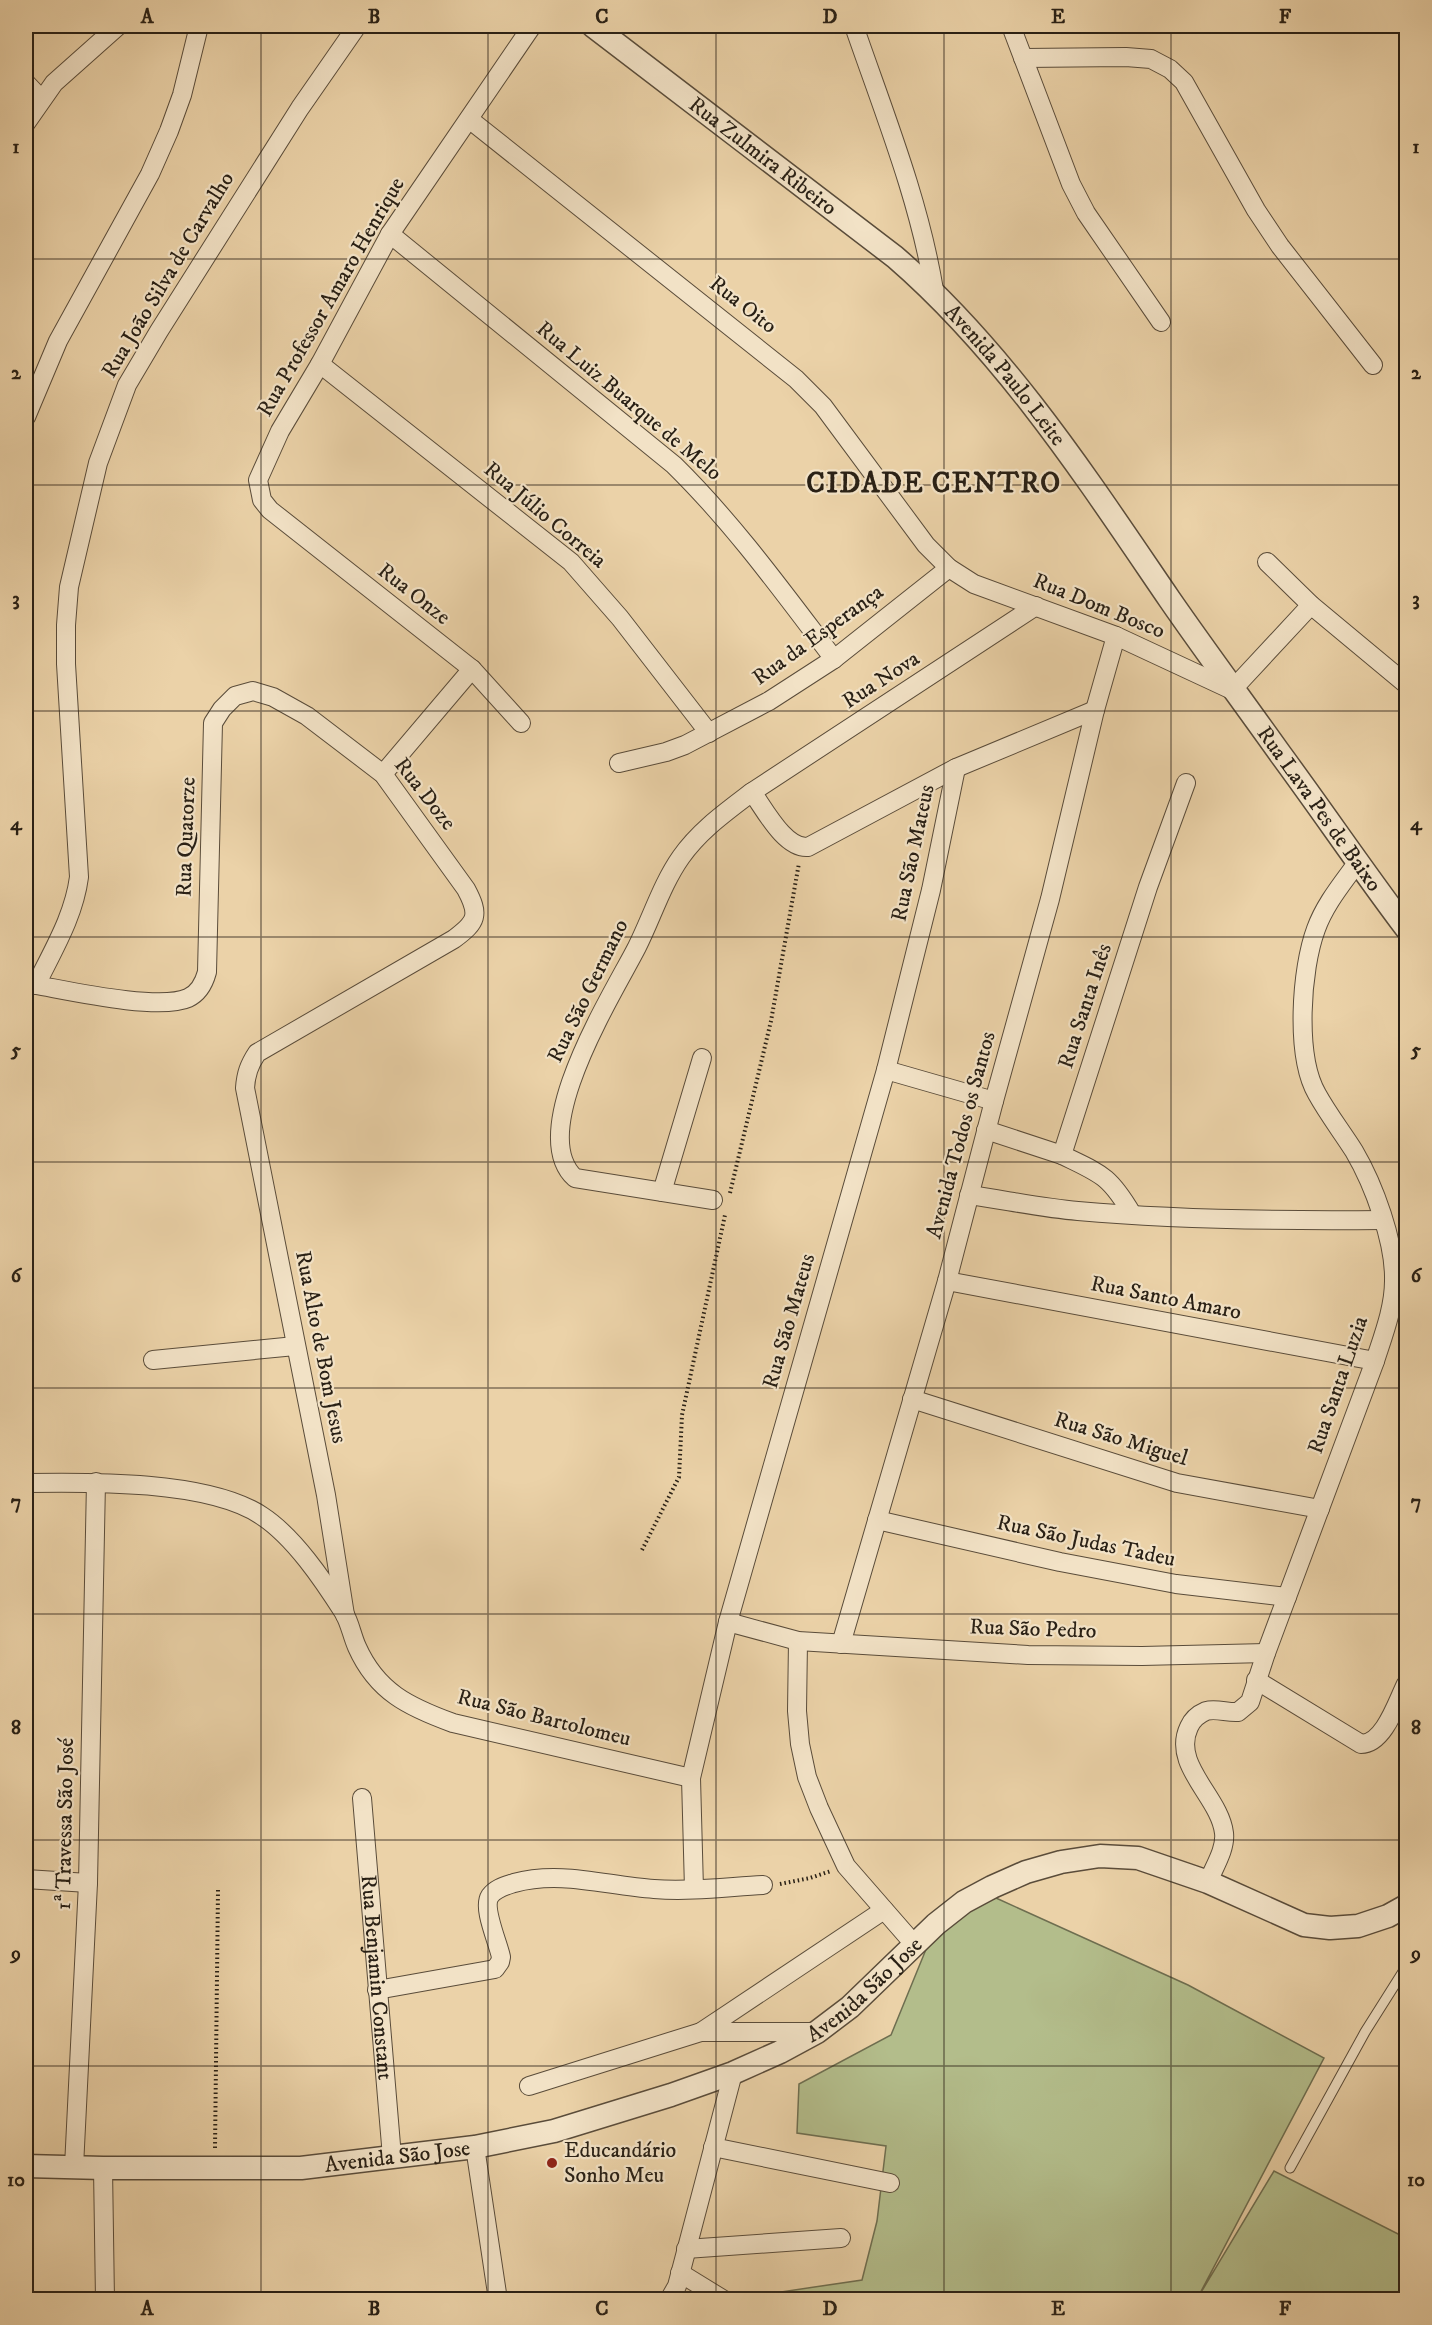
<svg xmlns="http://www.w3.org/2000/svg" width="1432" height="2325" viewBox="0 0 1432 2325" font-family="'IM FELL DW Pica',serif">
<rect width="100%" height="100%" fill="#ebd2a8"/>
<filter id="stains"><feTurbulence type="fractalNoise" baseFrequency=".00333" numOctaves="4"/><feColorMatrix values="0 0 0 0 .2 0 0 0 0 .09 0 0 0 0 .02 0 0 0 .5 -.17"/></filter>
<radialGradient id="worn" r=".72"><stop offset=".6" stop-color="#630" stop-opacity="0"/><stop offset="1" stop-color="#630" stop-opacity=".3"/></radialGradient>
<polygon fill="#b3bd8b" stroke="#6e6e50" stroke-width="1.5" points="996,1898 1188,1985 1324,2058 1197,2299 1274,2171 1406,2238 1406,2299 769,2300 767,2294 862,2280 877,2221 886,2146 797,2133 799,2084 891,2035 938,1920"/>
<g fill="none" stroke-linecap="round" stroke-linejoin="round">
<defs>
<polyline id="service" points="1290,2168 1365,2032 1406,1967"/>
<g id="minor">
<path d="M 854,26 C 884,113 919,199 934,290"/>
<polyline points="1011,26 1071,184 1086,213 1161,322"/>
<polyline points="1023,58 1126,57 1151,59 1170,69 1184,82 1256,210 1280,246 1373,365"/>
<polyline points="26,83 41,99"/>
<polyline points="469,119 796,379 823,406 926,545 949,568 974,584 1116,636 1232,690 1311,605"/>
<polyline points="26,123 54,83 118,26"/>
<path d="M 390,234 L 674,465 C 734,524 783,592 834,659"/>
<polyline points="320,364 571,562 620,618 709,733"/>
<polyline points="26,417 58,341 150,174 169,131 182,95 199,26"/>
<polyline points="1267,562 1311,605 1406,684"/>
<polyline points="521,723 472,669 270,510 262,500 258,480 280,431 320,364 390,234 532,26"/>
<polyline points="619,763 666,752 685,745 769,701 834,659 949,568"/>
<polyline points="383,774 472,669"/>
<path d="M 752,792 C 765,810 785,849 808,847 L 956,768 L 1095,710"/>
<path d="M 26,983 L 36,985 C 53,950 74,916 79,877 L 66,664 L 66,625 L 69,587 L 98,463 L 127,385 L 159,331 L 300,108 L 357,26"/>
<path d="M 36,985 C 70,991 159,1011 188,998 C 199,993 204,983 207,972 L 213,723 L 222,709 L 235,696 L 253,691 L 273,697 L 307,716 L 383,774 L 466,889 C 480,915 477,922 454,939 L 257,1053 C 249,1065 246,1074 245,1088 L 326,1495 L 345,1615"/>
<polyline points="886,1070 994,1101"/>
<polyline points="986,1130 1062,1155"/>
<polyline points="662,1192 702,1058"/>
<path d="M 969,1195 C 1005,1200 1042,1208 1078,1211 C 1179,1220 1281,1221 1383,1220"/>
<path d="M 713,1200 L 575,1178 C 525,1132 613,994 637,947 C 652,917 662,884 681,857 C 700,830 726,812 752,792 L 1036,606"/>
<path d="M 1132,1214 C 1109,1175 1101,1174 1062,1155 L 1148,887 L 1186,783"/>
<polyline points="947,1281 1375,1361"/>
<polyline points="153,1360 295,1346"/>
<polyline points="912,1399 1177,1483 1320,1509"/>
<path d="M 26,1483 C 89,1482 209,1480 262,1516 C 294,1537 323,1580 344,1613 C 350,1623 352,1636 357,1647 C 377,1692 409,1707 453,1723 L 691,1778"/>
<polyline points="877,1520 1060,1562 1176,1584 1287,1597"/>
<polyline points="728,1622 798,1641 1028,1655 1142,1656 1266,1653"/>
<polyline points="798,1641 797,1711 800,1744 807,1777 819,1808 846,1866 914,1944"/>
<polyline points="841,1644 947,1281 994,1101 1050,899 1095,710 1116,636"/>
<path d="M 1256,1680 L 1361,1744 C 1384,1744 1397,1702 1406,1684"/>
<path id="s1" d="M 362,1798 L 392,2157"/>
<polyline points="26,1879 88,1883"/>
<path d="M 1208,1882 C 1214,1867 1226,1849 1224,1833 C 1220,1797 1171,1765 1189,1727 C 1192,1720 1199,1714 1206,1711 C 1216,1708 1228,1713 1238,1712 L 1250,1702 L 1266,1653 L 1375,1361 C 1383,1336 1394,1308 1394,1281 C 1395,1242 1374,1185 1354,1151 C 1342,1132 1328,1114 1317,1094 C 1295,1056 1301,969 1316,929 C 1325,904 1342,884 1357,863"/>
<polyline points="694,1889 691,1778 728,1622 886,1070 931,890 956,768"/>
<path d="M 377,1990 L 495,1969 L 500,1962 L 501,1957 C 498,1942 482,1908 490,1896 C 496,1888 505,1886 514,1883 C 561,1870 607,1886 654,1889 C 690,1892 727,1887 763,1885"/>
<polyline points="701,2032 884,1910"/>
<polyline points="529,2086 701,2032 817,2032"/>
<polyline points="475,2147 498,2300"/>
<polyline points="713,2147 890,2183"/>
<polyline points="74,2167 88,1883 96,1482"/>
<polyline points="103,2168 105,2300"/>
<polyline points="686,2249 841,2238"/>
<polyline points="680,2273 724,2300"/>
<polyline points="669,2300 677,2286 733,2073"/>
</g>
<g id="tertiary">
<path id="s2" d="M 593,26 L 895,257 C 1006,353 1088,480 1170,600 C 1206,652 1244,703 1281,755 C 1323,812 1363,871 1406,928"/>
<path id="s3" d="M 26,2166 L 103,2168 L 301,2168 L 475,2147 L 554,2131 L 671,2095 L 733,2073 L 780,2052 L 817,2032 L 850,2007 L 936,1924 L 964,1902 L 992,1887 L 1026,1872 L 1061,1862 L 1100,1856 L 1138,1858 L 1208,1882 L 1304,1925 L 1330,1928 L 1358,1926 L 1388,1916 L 1406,1906"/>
</g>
</defs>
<use href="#service" stroke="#5a4c3a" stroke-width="11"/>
<use href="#minor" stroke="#5a4c3a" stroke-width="20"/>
<use href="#tertiary" stroke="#5a4c3a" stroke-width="25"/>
<g stroke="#292015" stroke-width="4" stroke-dasharray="1.5 3" stroke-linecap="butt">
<polyline points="730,1193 771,1021 799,863"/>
<polyline points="642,1550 679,1477 682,1415 725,1215"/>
<polyline points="780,1884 810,1878 831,1871"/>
<polyline points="215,2148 218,1890"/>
</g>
<use href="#service" stroke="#f2e2c6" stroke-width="9"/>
<use href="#minor" stroke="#f2e2c6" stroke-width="18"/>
<use href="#tertiary" stroke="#f2e2c6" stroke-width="22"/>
</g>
<path fill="none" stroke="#292015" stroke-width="1.5" stroke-opacity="0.55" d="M 261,26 L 261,2300M 488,26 L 488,2300M 716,26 L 716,2300M 944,26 L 944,2300M 1171,26 L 1171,2300M 26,259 L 1406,259M 26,485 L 1406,485M 26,711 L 1406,711M 26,937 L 1406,937M 26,1162 L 1406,1162M 26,1388 L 1406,1388M 26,1614 L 1406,1614M 26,1840 L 1406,1840M 26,2066 L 1406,2066"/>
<circle fill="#8f2418" stroke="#f2e2c6" stroke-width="2" cx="552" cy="2163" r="6"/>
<g text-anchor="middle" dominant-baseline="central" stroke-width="4.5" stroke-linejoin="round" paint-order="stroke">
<g font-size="22" fill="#292015" stroke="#f2e2c6">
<text stroke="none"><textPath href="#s2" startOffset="214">Rua Zulmira Ribeiro</textPath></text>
<text transform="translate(168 275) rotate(-59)">Rua João Silva de Carvalho</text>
<text transform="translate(331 297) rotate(-60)">Rua Professor Amaro Henrique</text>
<text transform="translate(743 305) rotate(38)">Rua Oito</text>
<text stroke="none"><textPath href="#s2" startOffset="542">Avenida Paulo Leite</textPath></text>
<text transform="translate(629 401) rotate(40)">Rua Luiz Buarque de Melo</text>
<text transform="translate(545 515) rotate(40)">Rua Júlio Correia</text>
<text transform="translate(414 594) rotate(38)">Rua Onze</text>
<text transform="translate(1099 606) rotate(22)">Rua Dom Bosco</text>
<text transform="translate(818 635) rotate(-36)">Rua da Esperança</text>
<text transform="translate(881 680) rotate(-33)">Rua Nova</text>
<text transform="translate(425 794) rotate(52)">Rua Doze</text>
<text stroke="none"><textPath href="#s2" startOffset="1078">Rua Lava Pes de Baixo</textPath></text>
<text transform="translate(186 837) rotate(-88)">Rua Quatorze</text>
<text transform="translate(913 853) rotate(-78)">Rua São Mateus</text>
<text transform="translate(588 991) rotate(-64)">Rua São Germano</text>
<text transform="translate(1085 1006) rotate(-72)">Rua Santa Inês</text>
<text transform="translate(961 1135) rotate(-75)">Avenida Todos os Santos</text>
<text transform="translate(1166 1298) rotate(11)">Rua Santo Amaro</text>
<text transform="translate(789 1321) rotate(-74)">Rua São Mateus</text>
<text transform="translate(321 1347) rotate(79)">Rua Alto de Bom Jesus</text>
<text transform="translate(1338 1385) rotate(-71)">Rua Santa Luzia</text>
<text transform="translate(1121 1439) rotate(17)">Rua São Miguel</text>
<text transform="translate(1086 1541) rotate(12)">Rua São Judas Tadeu</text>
<text transform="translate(1033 1629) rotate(2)">Rua São Pedro</text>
<text transform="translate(544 1718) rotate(14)">Rua São Bartolomeu</text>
<text transform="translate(65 1824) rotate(-89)">1ª Travessa São José</text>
<text stroke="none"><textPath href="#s1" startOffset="180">Rua Benjamin Constant</textPath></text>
<text stroke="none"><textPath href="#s3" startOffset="876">Avenida São Jose</textPath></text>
<text stroke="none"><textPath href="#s3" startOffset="372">Avenida São Jose</textPath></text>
</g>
<g font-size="22" fill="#292015" stroke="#f2e2c6" text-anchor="start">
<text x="564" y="2150">Educandário<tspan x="564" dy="25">Sonho Meu</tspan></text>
</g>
<g font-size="28" font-weight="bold" letter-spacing="1.5" fill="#292015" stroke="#f2e2c6">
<text x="934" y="483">CIDADE CENTRO</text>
</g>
</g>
<rect width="1432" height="2325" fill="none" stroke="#ebd2a8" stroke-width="66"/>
<rect x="33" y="33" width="1366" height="2259" fill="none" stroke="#292015" stroke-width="2"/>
<g font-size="20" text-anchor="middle" font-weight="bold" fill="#292015">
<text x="147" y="23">A</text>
<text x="374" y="23">B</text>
<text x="602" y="23">C</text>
<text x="830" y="23">D</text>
<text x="1058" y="23">E</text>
<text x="1285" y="23">F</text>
<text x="16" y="153">1</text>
<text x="1416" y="153">1</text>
<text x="16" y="379">2</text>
<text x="1416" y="379">2</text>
<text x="16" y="605">3</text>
<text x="1416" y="605">3</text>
<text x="16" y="830">4</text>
<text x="1416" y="830">4</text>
<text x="16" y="1056">5</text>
<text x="1416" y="1056">5</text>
<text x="16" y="1282">6</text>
<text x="1416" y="1282">6</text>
<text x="16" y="1508">7</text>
<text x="1416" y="1508">7</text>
<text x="16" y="1734">8</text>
<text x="1416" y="1734">8</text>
<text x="16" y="1960">9</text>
<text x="1416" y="1960">9</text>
<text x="16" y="2186">10</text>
<text x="1416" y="2186">10</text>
<text x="147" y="2315">A</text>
<text x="374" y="2315">B</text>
<text x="602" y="2315">C</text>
<text x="830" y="2315">D</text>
<text x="1058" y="2315">E</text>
<text x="1285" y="2315">F</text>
</g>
<rect width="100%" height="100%" filter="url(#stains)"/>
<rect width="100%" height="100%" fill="url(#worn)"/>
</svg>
